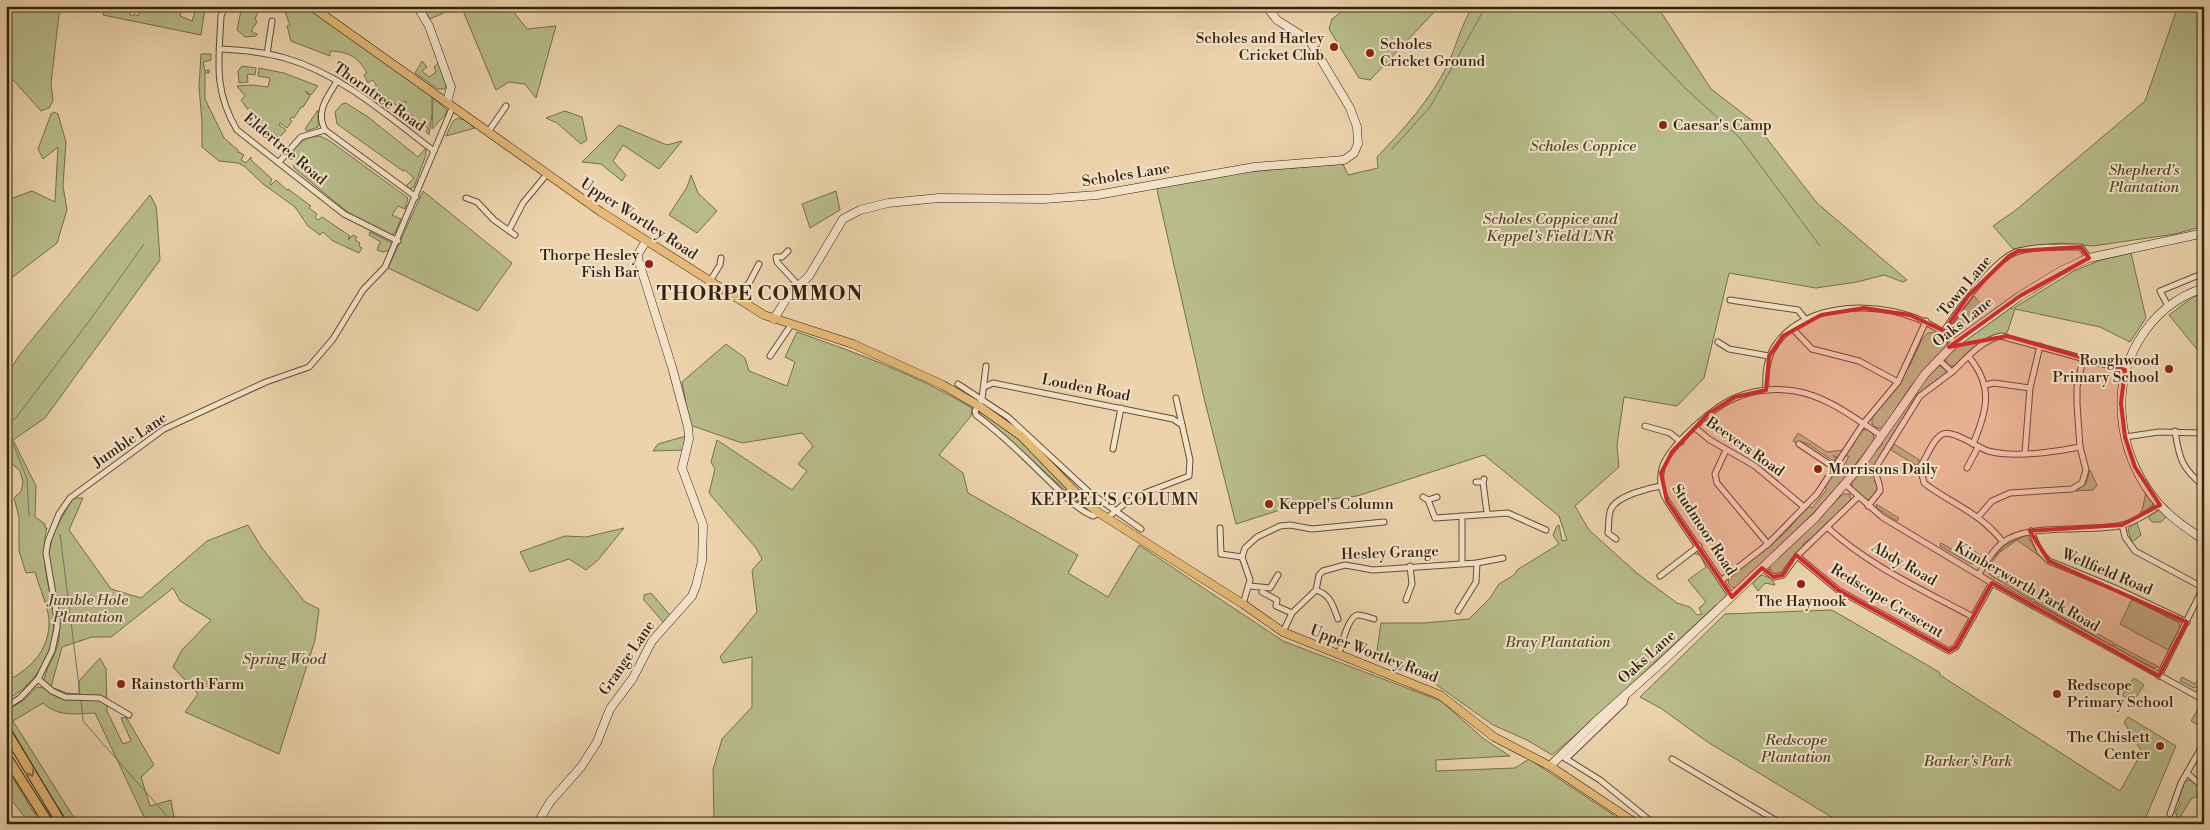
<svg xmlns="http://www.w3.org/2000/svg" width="2210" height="830" viewBox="0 0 2210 830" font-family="'Libre Bodoni',serif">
<rect width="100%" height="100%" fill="#ecd3ac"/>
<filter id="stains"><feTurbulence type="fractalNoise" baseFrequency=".004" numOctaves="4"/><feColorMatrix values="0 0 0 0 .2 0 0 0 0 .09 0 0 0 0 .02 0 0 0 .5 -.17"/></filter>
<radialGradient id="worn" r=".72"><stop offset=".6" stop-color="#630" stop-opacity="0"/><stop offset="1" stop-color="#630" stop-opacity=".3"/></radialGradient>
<g fill="#b7bc8a" stroke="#746f4d">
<polygon points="6,6 60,6 51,83 53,101 49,108 41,111 6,72"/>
<polygon points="106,6 121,10 124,6 123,10 130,12 130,15 133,16 134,14 138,16 142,6 171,6 182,10 180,16 192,21 197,6 203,6 205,8 201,35 103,15"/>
<path d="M 242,6 L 306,6 L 315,12 L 383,62 L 391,65 L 393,69 L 432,95 L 432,114 L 429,135 L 426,132 L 428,128 L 402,108 L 407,102 L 404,101 L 399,107 L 375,90 L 376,84 L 372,80 L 368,83 L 364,75 L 367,73 C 358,57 349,52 330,51 L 330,56 L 291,41 L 287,26 L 290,25 L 285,12 L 269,7 L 269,9 L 259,9 L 255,19 L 257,22 L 251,31 L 257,34 L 256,36 L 245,37 L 237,30 Z"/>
<polygon points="422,6 459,6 430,19"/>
<polygon points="461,6 509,6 527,29 556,26 536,98 525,84 509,82 496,90"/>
<polygon points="1349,6 1433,6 1436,10 1370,80 1359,78 1329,29 1332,19"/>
<path d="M 1473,6 L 1657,6 L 1711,89 L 1754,122 L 1817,203 L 1907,280 L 1903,282 L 1884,275 L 1857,282 L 1816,288 L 1729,273 L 1704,378 L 1677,406 L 1624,397 L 1617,445 L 1619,467 L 1575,506 L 1589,530 L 1638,574 L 1677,603 L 1690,607 L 1697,615 L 1702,614 L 1699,608 L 1706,602 L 1688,580 L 1706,567 L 1700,555 L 1692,553 L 1699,550 L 1728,593 L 1718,606 L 1716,605 L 1592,721 L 1552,755 L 1527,740 L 1493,725 L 1431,681 L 1376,661 L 1376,657 L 1381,623 L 1424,623 L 1469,619 L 1490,598 L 1499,584 L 1514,575 L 1517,570 L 1559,544 L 1553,535 L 1557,526 L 1559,525 L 1562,541 L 1567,540 L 1559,516 L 1484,455 L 1357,496 L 1305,502 L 1236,524 L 1204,398 L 1157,190 L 1157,188 L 1245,172 L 1343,164 L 1348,175 L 1378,168 L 1377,157 C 1403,130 1430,100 1447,66 C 1457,45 1460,27 1473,6 Z"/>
<polygon points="2178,6 2204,6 2204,226 2175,234 2093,246 2059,243 2013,249 1993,226 2016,210 2145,101"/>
<polygon points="201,54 211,54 211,60 203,62 205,71 209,70 209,73 205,73 205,99 224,138 238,150 238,153 239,152 244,155 241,160 246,163 251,157 251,160 272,179 270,184 271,185 276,180 287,190 288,189 311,206 309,208 317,214 315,217 318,220 322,217 350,236 348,240 353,235 357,237 355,240 360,243 359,246 362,248 359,253 333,241 323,232 320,235 308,226 295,207 263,184 244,166 238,163 219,161 202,147 202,122 199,87"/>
<polygon points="422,61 427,67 422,71 429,77 436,72 434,67 439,62 446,83 445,89 438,89 415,73"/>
<polygon points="242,66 256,68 255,75 247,74 248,82 239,83 238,71"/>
<polygon points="338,67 349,73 344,80 335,74"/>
<polygon points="259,68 284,73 318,86 311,95 305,91 310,96 303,107 301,107 294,118 292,117 290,119 292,121 287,128 280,123 279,125 286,130 279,138 258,124 241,100 245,96 237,86 252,85 268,87 270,78 258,76"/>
<polygon points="433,98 447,110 445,115 432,129"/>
<polygon points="346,103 368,117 418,157 426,148 426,155 414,187 410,189 406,186 414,178 405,170 403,171 337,124 335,112 342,104"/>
<polygon points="318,110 318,127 307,131 305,129"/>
<polygon points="565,111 582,117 587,140 581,144 557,123 546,118"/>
<polygon points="54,112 58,114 66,142 63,186 67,210 57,243 6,282 6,195 10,199 32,191 55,202 58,147 43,159 38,149 51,114"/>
<polygon points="458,118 464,120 475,128 446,136 453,121"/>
<polygon points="619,125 667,145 682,141 659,169 623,145 613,161 626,175 622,181 601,164 582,162"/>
<path d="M 320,136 L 330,141 L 408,198 L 405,209 L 398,206 L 392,215 L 401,219 L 395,233 L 391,235 L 350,214 L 294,168 L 292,152 C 300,141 306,137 320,136 Z"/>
<polygon points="691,175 698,193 717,211 697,233 669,215 687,187"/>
<polygon points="423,191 512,263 478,311 388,268"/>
<polygon points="836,191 840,210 810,228 802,204"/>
<path d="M 150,195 L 156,206 L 157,216 L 160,260 L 45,418 L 13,440 L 36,486 L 35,517 L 45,524 L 45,528 L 47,528 C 39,558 50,585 53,615 C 57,651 37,684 6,700 L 6,681 C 33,669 54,644 48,613 C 45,600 39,586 35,572 L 26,573 L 19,551 L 19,517 L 14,498 L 21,491 L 23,482 L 20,471 L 11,463 L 6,439 L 6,376 L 21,353 Z"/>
<polygon points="370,232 392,243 389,250 383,252 377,250 379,244 381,242 369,235"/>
<polygon points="2131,253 2146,318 2130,342 2100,327 2015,309 2007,333 1989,337 1955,366 1950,366 1946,362 1945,358 1960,342 2010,308 2012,309 2074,271 2101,260"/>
<polygon points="2204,294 2204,358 2169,315 2193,297"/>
<polygon points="1974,296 1986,310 1960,328 1951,327"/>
<path d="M 797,332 C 857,353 917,375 972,408 L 971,416 L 939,455 L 963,473 L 968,493 L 1078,555 L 1068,573 L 1108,597 L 1139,545 L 1283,641 L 1441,701 L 1484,739 L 1510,756 L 1436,760 L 1436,771 L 1515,768 L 1529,759 L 1627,824 L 709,824 L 714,819 L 713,770 L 722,739 L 752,707 L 752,657 L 723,663 L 720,657 L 757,612 L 752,570 L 762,559 L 756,548 L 709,493 L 715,469 L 711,462 L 717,440 L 792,490 L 807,471 L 798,464 L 813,446 L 802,433 L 742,443 L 690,425 L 682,382 L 726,344 L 745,358 L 749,371 L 787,386 L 795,362 L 785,357 Z"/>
<polygon points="1935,332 1948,339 1947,346 1910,387 1883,428 1877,428 1872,424 1872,418 1896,387 1910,365 1922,339 1928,333"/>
<polygon points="1938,365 1946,369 1946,373 1926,388 1913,401 1878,461 1874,468 1878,491 1871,500 1867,500 1852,488 1852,482 1873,454 1883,444 1880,442 1921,383"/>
<path d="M 979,410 C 1020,436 1057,471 1087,509 C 1050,479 1018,444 980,415 Z"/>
<path d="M 1867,429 L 1873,433 L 1874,440 L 1845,478 L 1817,509 L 1740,585 L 1735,588 C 1729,587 1727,582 1729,577 L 1785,533 L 1808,506 L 1812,508 L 1827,489 L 1824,486 L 1835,472 L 1839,474 L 1849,456 L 1845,456 L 1860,431 Z"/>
<polygon points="1798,433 1827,452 1843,450 1838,458 1833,455 1837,460 1832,460 1808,444 1801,442 1799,444 1793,441"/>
<polygon points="686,436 684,450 653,451 658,444"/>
<polygon points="1894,444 1921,461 1919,467 1891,450"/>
<polygon points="2090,470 2097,485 2093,490 2076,491 2086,483"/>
<polygon points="2146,492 2153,503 2152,506 2142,515 2140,512 2142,511"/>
<polygon points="1843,494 1850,494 1851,502 1821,531 1804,543 1802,548 1781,574 1774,575 1770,571 1770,564"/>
<path d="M 73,498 L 83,498 L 69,530 L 111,589 L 141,598 L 207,541 L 248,525 L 262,548 L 305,602 L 319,609 L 315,640 L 279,754 L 185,712 L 198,694 L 173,667 L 182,650 L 211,620 L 180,601 L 173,588 L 111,637 L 92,637 L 62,647 L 51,687 L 66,693 L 79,694 L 79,681 L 100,658 L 106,669 L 107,711 L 123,744 L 131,741 L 121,718 L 126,717 L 154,765 L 141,777 L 150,806 L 171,800 L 174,818 L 156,821 L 144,817 L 95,713 C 76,714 58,717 43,703 L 13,721 L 78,824 L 69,824 L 49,793 L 6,720 L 6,711 L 24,700 L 37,687 L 44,688 C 42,669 58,655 59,638 C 62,608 45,571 50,547 C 53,530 65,513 73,498 Z"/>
<polygon points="1876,504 1899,518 1897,521 1877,508"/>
<polygon points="2159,510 2167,516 2161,522 2152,522 2148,517"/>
<polygon points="2137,523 2141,535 2132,542 2128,530 2130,526"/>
<polygon points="624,528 598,560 586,570 569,559 530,572 520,552 565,536 586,537"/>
<polygon points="2027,535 2039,556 2017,540 2000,552 1988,567 1986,566 2005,545"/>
<polygon points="1941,543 1968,558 1974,551 1983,557 1979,563 1970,558 1978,563 1971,564 1940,546"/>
<polygon points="1988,570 2032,596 2034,597 2032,600 1993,577 1989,574"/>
<polygon points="1762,575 1772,579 1775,585 1765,583 1758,591 1753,584 1757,578"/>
<polygon points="651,593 670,615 663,622 644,600 644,595"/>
<polygon points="2035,598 2073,620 2072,623 2034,601"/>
<polygon points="2132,599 2179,623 2180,628 2168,650 2120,624"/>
<polygon points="1832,610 1939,672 1940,675 2120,791 2142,752 2124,722 2128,717 2176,746 2143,824 1966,824 1961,819 1957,824 1843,824 1706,741 1662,709 1640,697 1725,614"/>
<polygon points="2075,621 2114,643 2112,646 2073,623"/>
<polygon points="2115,644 2159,667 2154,668 2113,647"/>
<polygon points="2182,677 2195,684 2200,678 2202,682 2199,687 2194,688 2180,681"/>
<polygon points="2134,678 2144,685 2133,702 2122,695"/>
<polygon points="2200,705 2204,707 2204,728 2191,721"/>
<polygon points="6,767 41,824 30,824 6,793"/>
<polygon points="2190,780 2204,790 2204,793 2191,799 2176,824 2165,824 2176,819 2177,814 2175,813 2180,803 2178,800 2185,781"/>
</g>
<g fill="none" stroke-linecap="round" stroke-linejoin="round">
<g stroke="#707b70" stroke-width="1">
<polyline points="1606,6 1686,89 1740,138 1820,246"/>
<polyline points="1392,149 1430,107 1486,6"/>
<polyline points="6,422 15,419 90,320 144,244"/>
<polyline points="13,443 27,479 29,516"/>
<polyline points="60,534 80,694"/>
<polyline points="81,698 83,721 174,824"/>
</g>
<defs>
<g id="street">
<path d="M 225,6 L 221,16 C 219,60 213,90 237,130 L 344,214 L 398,241"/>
<path d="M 220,49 C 242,50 264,52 285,58 C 341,74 388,116 434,151"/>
<polyline points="267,54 272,21"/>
<polyline points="325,130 416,197"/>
<polyline points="488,132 506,106"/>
<path d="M 279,162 L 301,137 L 325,130 C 315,111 328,97 337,81"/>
<polyline points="466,198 477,202 494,220 515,235"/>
<polyline points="509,230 523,203 547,174"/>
<polyline points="788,251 782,257 776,257 777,262 799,286"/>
<polyline points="710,281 720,265 721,258"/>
<polyline points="736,298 749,283 759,264"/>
<polyline points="1730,300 1798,310 1806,320"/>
<polyline points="2168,306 2160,291 2204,273"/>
<polyline points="1792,328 1812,349 1859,361 1898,382"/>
<path d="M 1944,331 C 1958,310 1995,257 2019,251 C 2039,246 2061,247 2081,247 L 2089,258"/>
<polyline points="1718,342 1729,349 1769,356"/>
<polyline points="770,356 791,325"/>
<path d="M 1969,357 C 1994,387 1987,411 1973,444"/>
<path d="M 1938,359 L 1952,372 C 1966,359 1981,340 2001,336 L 2125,370"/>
<path d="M 986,366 L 982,399 L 975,411 L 976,415 C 1000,433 1021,453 1042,474 C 1057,488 1074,508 1093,516 L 1099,513"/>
<polyline points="958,384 1008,417 1089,492 1141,529"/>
<polyline points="1985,385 1994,383 2030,388"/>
<polyline points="984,387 993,383 1173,419 1182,425"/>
<path d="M 1766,390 C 1765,374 1766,357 1777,343 C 1814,292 1916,301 1955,343"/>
<polyline points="1645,426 1670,433 1681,442"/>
<polyline points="1694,427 1710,440 1755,466 1804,507"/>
<path d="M 2175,431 C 2179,458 2182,469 2204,486"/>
<polyline points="2125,437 2159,432 2204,433"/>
<polyline points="1799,444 1835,468"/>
<polyline points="1113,449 1121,408"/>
<polyline points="1726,450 1715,474 1717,483 1768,544"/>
<polyline points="2025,453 2030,388 2040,346"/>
<polyline points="1967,468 1978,447"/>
<polyline points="1476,482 1483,482 1484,479"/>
<polyline points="1483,482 1487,513"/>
<polyline points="1845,484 1882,517 1992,583 2204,700"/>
<polyline points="1423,497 1428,500 1437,497"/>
<polyline points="1428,500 1435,518 1508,513 1546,530"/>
<path d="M 1868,506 L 1880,491 C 1881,481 1873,476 1876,467 L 1920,396 L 1952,372"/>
<polyline points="1978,517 1992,501 2010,493 2072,489 2082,483 2086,470 2080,447 2077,404 2077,387 2083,359"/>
<polyline points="1107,518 1123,505 1142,494 1189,476 1190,460 1176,398"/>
<polyline points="2122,525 2125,537 2135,551 2204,588"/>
<path d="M 1827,527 C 1869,566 1923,590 1973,617"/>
<polyline points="1220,528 1221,554 1242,557"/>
<polyline points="2031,531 2040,552 2049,561 2115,588 2187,622"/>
<path d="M 1616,539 L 1608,533 C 1609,527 1608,515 1611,509 C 1617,496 1648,488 1661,486"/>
<path d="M 2003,542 C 1978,511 1953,505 1924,483 L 1921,471 L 1921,465 C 1927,457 1933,438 1943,434 C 1952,429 1977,447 1988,451 C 2014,458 2054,452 2080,447"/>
<polyline points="1797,556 1838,590 1949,651 1956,647 1992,583"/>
<polyline points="1462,563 1462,516"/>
<polyline points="1762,568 1774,577 1783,575 1797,556 1858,497"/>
<path d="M 1979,574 C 1986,563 1992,551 2002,543 C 2027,522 2091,533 2123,525 C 2137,521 2148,513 2160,505"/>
<polyline points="1660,576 1699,546"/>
<polyline points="1722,580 1768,544 1817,494 1863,424 1898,382 1926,321"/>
<polyline points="1250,586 1270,588 1278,575"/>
<path d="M 1316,590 C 1331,595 1333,606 1338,619"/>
<polyline points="1262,592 1277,600 1276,606 1292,613"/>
<path d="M 1732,597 L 1667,501 C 1661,491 1659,480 1662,468 C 1669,446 1713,407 1735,398 C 1753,390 1775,388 1795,391 C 1829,397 1854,418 1882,436"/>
<polyline points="1406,600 1412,584 1410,566"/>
<polyline points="1243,604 1250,580 1242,557 1245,548 1257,537 1280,526 1290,525 1312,529 1384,522"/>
<polyline points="1458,611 1476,582 1477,563"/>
<polyline points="1283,632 1292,613 1316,590 1319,575 1323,571 1345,565 1373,570 1477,563 1503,558"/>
<path d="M 1339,654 C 1341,645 1349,615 1358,615 C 1363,615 1370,618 1374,619"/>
<polyline points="2204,674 2202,676 2204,681"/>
<polyline points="2159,676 2203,588"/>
<polyline points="38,679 52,691 65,697 100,698 129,715"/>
<polyline points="2197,696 2204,686"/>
<polyline points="6,707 20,698 38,679 52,651 57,628 57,617 46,553 48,541 59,514 70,498 164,429 266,382 309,367 333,339 363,290 385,267 453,106"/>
<polyline points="1560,755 1600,780 1654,824"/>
<polyline points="1566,759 1624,703 1626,696"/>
<polyline points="1672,759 1782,824"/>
<polyline points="2187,773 2204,788"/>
<polyline points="2170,814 2181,783 2204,743"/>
</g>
<g id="secondary">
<polyline points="417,6 429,26 451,87 447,102"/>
<path d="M 2204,288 C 2175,297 2153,316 2138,342 C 2108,394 2121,460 2159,504 C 2172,519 2188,529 2204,540"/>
<polyline points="774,319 788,296 809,276 843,219 860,210 888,203 939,198 1044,199 1097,195 1254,167 1344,160 1354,153 1358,144 1357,127 1350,108 1310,41 1277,20 1266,6"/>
<polyline points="1550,766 1594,723 1660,664 1816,517 1862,464 1925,374 1955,343 2020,296 2061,271 2089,258 2204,233"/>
<polyline points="537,824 550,802 581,767 597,742 610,709 633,678 652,641 692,596 696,586 702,561 703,525 682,468 689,439 688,427 672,367 638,259 638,254 646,241"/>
</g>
<polyline id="primary" points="311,6 601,212 764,315 853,344 943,385 979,406 1021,436 1085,502 1099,513 1243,604 1283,632 1440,695 1494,737 1550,766 1637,824"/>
<g id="highway">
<polyline points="6,731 62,824"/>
<polyline points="6,756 49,824"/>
</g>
</defs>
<use href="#street" stroke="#604e37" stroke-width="7"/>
<use href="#secondary" stroke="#322210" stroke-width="9"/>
<use href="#primary" stroke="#322210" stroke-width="9"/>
<use href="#highway" stroke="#322210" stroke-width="11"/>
<use href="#street" stroke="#f3e2c9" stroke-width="5"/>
<use href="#secondary" stroke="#f3e2c9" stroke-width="8"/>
<use href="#primary" stroke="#e6ba76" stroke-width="8"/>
<use href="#highway" stroke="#e6ba76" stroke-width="9"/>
</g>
<defs><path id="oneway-chevron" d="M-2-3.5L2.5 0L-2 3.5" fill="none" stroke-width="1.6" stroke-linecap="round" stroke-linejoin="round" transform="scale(1.25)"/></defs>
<use stroke="#8c6e43" href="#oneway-chevron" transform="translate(31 773) rotate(60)"/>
<path fill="#d62828" fill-opacity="0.2" stroke="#d62828" stroke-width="4" stroke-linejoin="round" d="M 2081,247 L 2089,258 L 2020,296 L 1949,347 L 2007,336 L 2125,370 L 2121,403 L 2125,437 L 2135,467 L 2160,505 L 2122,525 L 2030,531 L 2049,561 L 2187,622 L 2159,676 L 1992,583 L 1956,647 L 1949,651 L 1838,590 L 1796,555 L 1783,575 L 1774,577 L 1762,568 L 1732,597 L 1667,501 L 1661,473 L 1672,452 L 1708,414 L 1735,397 L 1766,390 L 1769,356 L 1783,336 L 1821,315 L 1864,308 L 1910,315 L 1944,331 L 1968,296 L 2009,256 L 2018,251 Z"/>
<g fill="#8f2418" stroke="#f3e2c9" stroke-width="2">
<circle cx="1334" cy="47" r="5"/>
<circle cx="1370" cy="53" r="5"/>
<circle cx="1663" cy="125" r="5"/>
<circle cx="649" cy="264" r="5"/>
<circle cx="2169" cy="369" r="5"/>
<circle cx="1818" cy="469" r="5"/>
<circle cx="1269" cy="504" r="5"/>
<circle cx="1801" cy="584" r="5"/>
<circle cx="121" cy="684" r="5"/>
<circle cx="2057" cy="694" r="5"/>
<circle cx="2160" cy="746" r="5"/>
</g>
<g text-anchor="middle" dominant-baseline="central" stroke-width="4" stroke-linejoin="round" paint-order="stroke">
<g font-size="15" fill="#322210" stroke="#f3e2c9" text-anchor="start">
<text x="1324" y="38" text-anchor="end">Scholes and Harley<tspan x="1324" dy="17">Cricket Club</tspan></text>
<text x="1380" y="44">Scholes<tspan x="1380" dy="17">Cricket Ground</tspan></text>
<text x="1673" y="125">Caesar's Camp</text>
<text x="639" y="255" text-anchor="end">Thorpe Hesley<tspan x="639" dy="17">Fish Bar</tspan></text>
<text x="2159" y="360" text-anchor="end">Roughwood<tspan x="2159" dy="17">Primary School</tspan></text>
<text x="1828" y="469">Morrisons Daily</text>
<text x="1279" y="504">Keppel's Column</text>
<text x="1801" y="601" text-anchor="middle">The Haynook</text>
<text x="131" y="684">Rainstorth Farm</text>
<text x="2067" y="685">Redscope<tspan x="2067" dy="17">Primary School</tspan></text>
<text x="2150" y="737" text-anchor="end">The Chislett<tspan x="2150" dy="17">Center</tspan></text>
</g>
<g font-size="15" fill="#322210" stroke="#f3e2c9">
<text transform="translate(379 97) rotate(35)">Thorntree Road</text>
<text transform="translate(285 149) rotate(40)">Eldertree Road</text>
<text transform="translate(1126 175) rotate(-9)">Scholes Lane</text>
<text transform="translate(639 219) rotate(33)">Upper Wortley Road</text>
<text transform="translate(1965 286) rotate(-50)">Town Lane</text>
<text transform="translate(1963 322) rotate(-38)">Oaks Lane</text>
<text transform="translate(1086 388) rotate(11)">Louden Road</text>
<text transform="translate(130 440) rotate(-34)">Jumble Lane</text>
<text transform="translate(1745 447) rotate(35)">Beevers Road</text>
<text transform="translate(1704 530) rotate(57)">Studmoor Road</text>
<text transform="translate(1390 553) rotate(-2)">Hesley Grange</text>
<text transform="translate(1904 564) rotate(30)">Abdy Road</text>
<text transform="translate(2107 572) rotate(23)">Wellfield Road</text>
<text transform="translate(2027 587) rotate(30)">Kimberworth Park Road</text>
<text transform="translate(1887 601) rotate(31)">Redscope Crescent</text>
<text transform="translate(1374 654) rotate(21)">Upper Wortley Road</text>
<text transform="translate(1647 657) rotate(-42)">Oaks Lane</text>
<text transform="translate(627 658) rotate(-56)">Grange Lane</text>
</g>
<g font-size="15" font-style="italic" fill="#53482e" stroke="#f3e2c9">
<text x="1583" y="146">Scholes Coppice</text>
<text x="2144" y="170">Shepherd's<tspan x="2144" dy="17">Plantation</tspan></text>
<text x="1550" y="219">Scholes Coppice and<tspan x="1550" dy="17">Keppel's Field LNR</tspan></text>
<text x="88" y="600">Jumble Hole<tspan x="88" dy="17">Plantation</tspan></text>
<text x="1558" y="642">Bray Plantation</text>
<text x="284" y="659">Spring Wood</text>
<text x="1796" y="740">Redscope<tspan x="1796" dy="17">Plantation</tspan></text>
<text x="1968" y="761">Barker's Park</text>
</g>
<g font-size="16" letter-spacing="1" fill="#322210" stroke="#f3e2c9">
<text x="1115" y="500">KEPPEL'S COLUMN</text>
</g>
<g font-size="20" font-weight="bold" letter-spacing="1" fill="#322210" stroke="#f3e2c9">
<text x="760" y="294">THORPE COMMON</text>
</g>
</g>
<rect width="2210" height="830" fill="none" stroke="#ecd3ac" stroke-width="25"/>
<rect x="8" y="8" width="2195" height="815" fill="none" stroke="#322210" stroke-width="2.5"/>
<rect x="12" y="12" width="2185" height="805" fill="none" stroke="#322210"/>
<rect width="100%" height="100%" filter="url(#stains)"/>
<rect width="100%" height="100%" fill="url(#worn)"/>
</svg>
